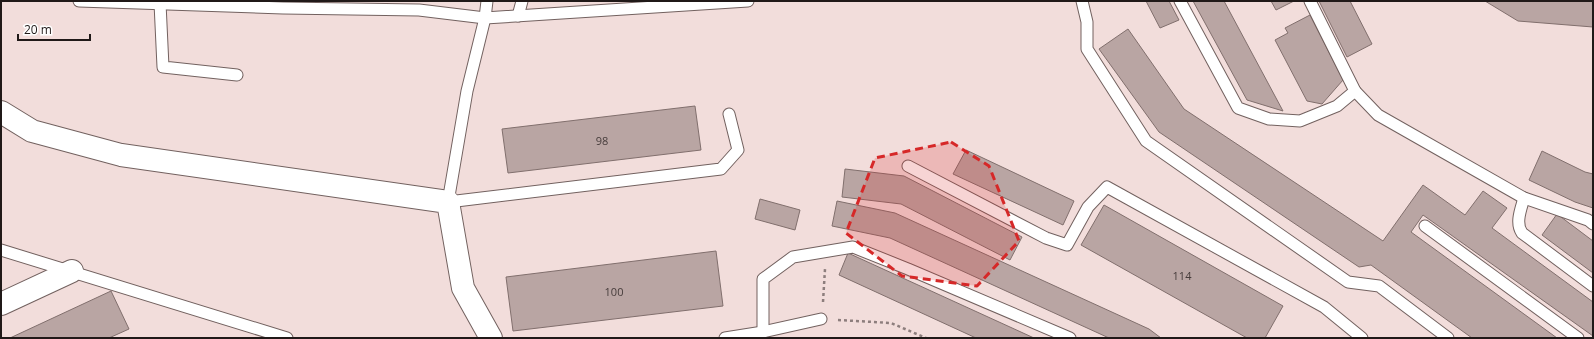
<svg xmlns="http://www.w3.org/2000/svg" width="1594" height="339" viewBox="0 0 1594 339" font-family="'Open Sans',sans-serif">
<rect width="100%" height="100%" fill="#f2dddb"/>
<g fill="#b9a5a3" stroke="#816f6d">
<polygon points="1146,1 1169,1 1179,20 1160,28"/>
<polygon points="1193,1 1224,1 1283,111 1247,100"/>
<polygon points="1271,1 1294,1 1276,10"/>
<polygon points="1319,1 1350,1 1372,44 1347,57"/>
<polygon points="1485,1 1593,1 1593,27 1518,21"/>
<polygon points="1310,15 1343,80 1322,104 1307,101 1275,40 1288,33 1285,28"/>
<polygon points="1128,29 1184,109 1383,241 1423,185 1465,215 1483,191 1507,208 1492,228 1593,302 1593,336 1423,215 1411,232 1557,338 1472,338 1371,265 1359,267 1159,132 1099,49"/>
<polygon points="695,106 701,150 508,173 502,129"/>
<polygon points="966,150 1074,201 1063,225 953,174"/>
<polygon points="1542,151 1585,172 1593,174 1593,208 1575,202 1529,180"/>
<polygon points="845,169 904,176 1022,237 1010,260 901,204 842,197"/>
<polygon points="760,199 800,210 795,230 755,219"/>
<polygon points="837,201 895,213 1149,329 1161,338 1109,338 890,238 832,226"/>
<polygon points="1104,205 1283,306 1265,338 1247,338 1081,245"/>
<polygon points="1557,214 1593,241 1593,273 1542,235"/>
<polygon points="716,251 723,306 513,331 506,277"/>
<polygon points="848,253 1034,338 976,338 839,275"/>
<polygon points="111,291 129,329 109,338 10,338"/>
</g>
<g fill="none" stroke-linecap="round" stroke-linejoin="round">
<defs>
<g id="service">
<polyline points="79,1 283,8 419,10 485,18 748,1"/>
<polyline points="487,1 485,18 467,91 448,202 721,169 738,150 729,114"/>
<polyline points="1082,1 1087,22 1087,49 1146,141 1348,282 1379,286 1448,338"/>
<polyline points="1180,1 1238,108 1269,119 1300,121 1337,106 1355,91 1310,1"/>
<polyline points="160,3 163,67 237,75"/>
<polyline points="518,16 522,1"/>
<polyline points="1355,91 1378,115 1524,198 1588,220 1593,224"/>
<polyline points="908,166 1046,238 1067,245 1088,207 1107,187 1324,307 1362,338"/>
<path d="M 1524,198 C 1521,209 1515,223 1522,233 L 1593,286"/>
<polyline points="1425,226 1578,338"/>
<polyline points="1,250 287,338"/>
<polyline points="763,332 763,279 793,257 853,247 908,269 1070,338"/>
<polyline points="725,338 763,332 821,319"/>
</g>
<g id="minor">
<polyline points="1,112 32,131 121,155 448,202 463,288 491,338"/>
<polyline points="1,304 72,271"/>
</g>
</defs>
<use href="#service" stroke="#72615f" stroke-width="13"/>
<use href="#minor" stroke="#72615f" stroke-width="24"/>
<g stroke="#8d7e7d" stroke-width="2.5" stroke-dasharray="3 3" stroke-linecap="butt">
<polyline points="823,302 825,269"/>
<polyline points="838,320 891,323 926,338"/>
</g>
<use href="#service" stroke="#fff" stroke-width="11"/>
<use href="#minor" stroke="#fff" stroke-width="22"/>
</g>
<path fill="#d62828" fill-opacity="0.2" stroke="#d62828" stroke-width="3" stroke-dasharray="8 5" stroke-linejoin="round" d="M 951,142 L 989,166 L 1019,241 L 977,286 L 902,276 L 846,233 L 875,158 Z"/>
<g text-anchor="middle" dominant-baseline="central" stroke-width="3" stroke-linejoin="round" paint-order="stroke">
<g font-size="11" fill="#463c3b">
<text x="602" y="140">98</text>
<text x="1182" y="275">114</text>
<text x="614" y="291">100</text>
</g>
</g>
<rect width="1594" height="339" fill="none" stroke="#201918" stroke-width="4"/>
<path d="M18 34v6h72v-6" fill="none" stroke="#201918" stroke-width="2"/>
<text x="24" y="34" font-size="12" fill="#201918" stroke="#ffffff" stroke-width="3" paint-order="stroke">20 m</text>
</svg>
